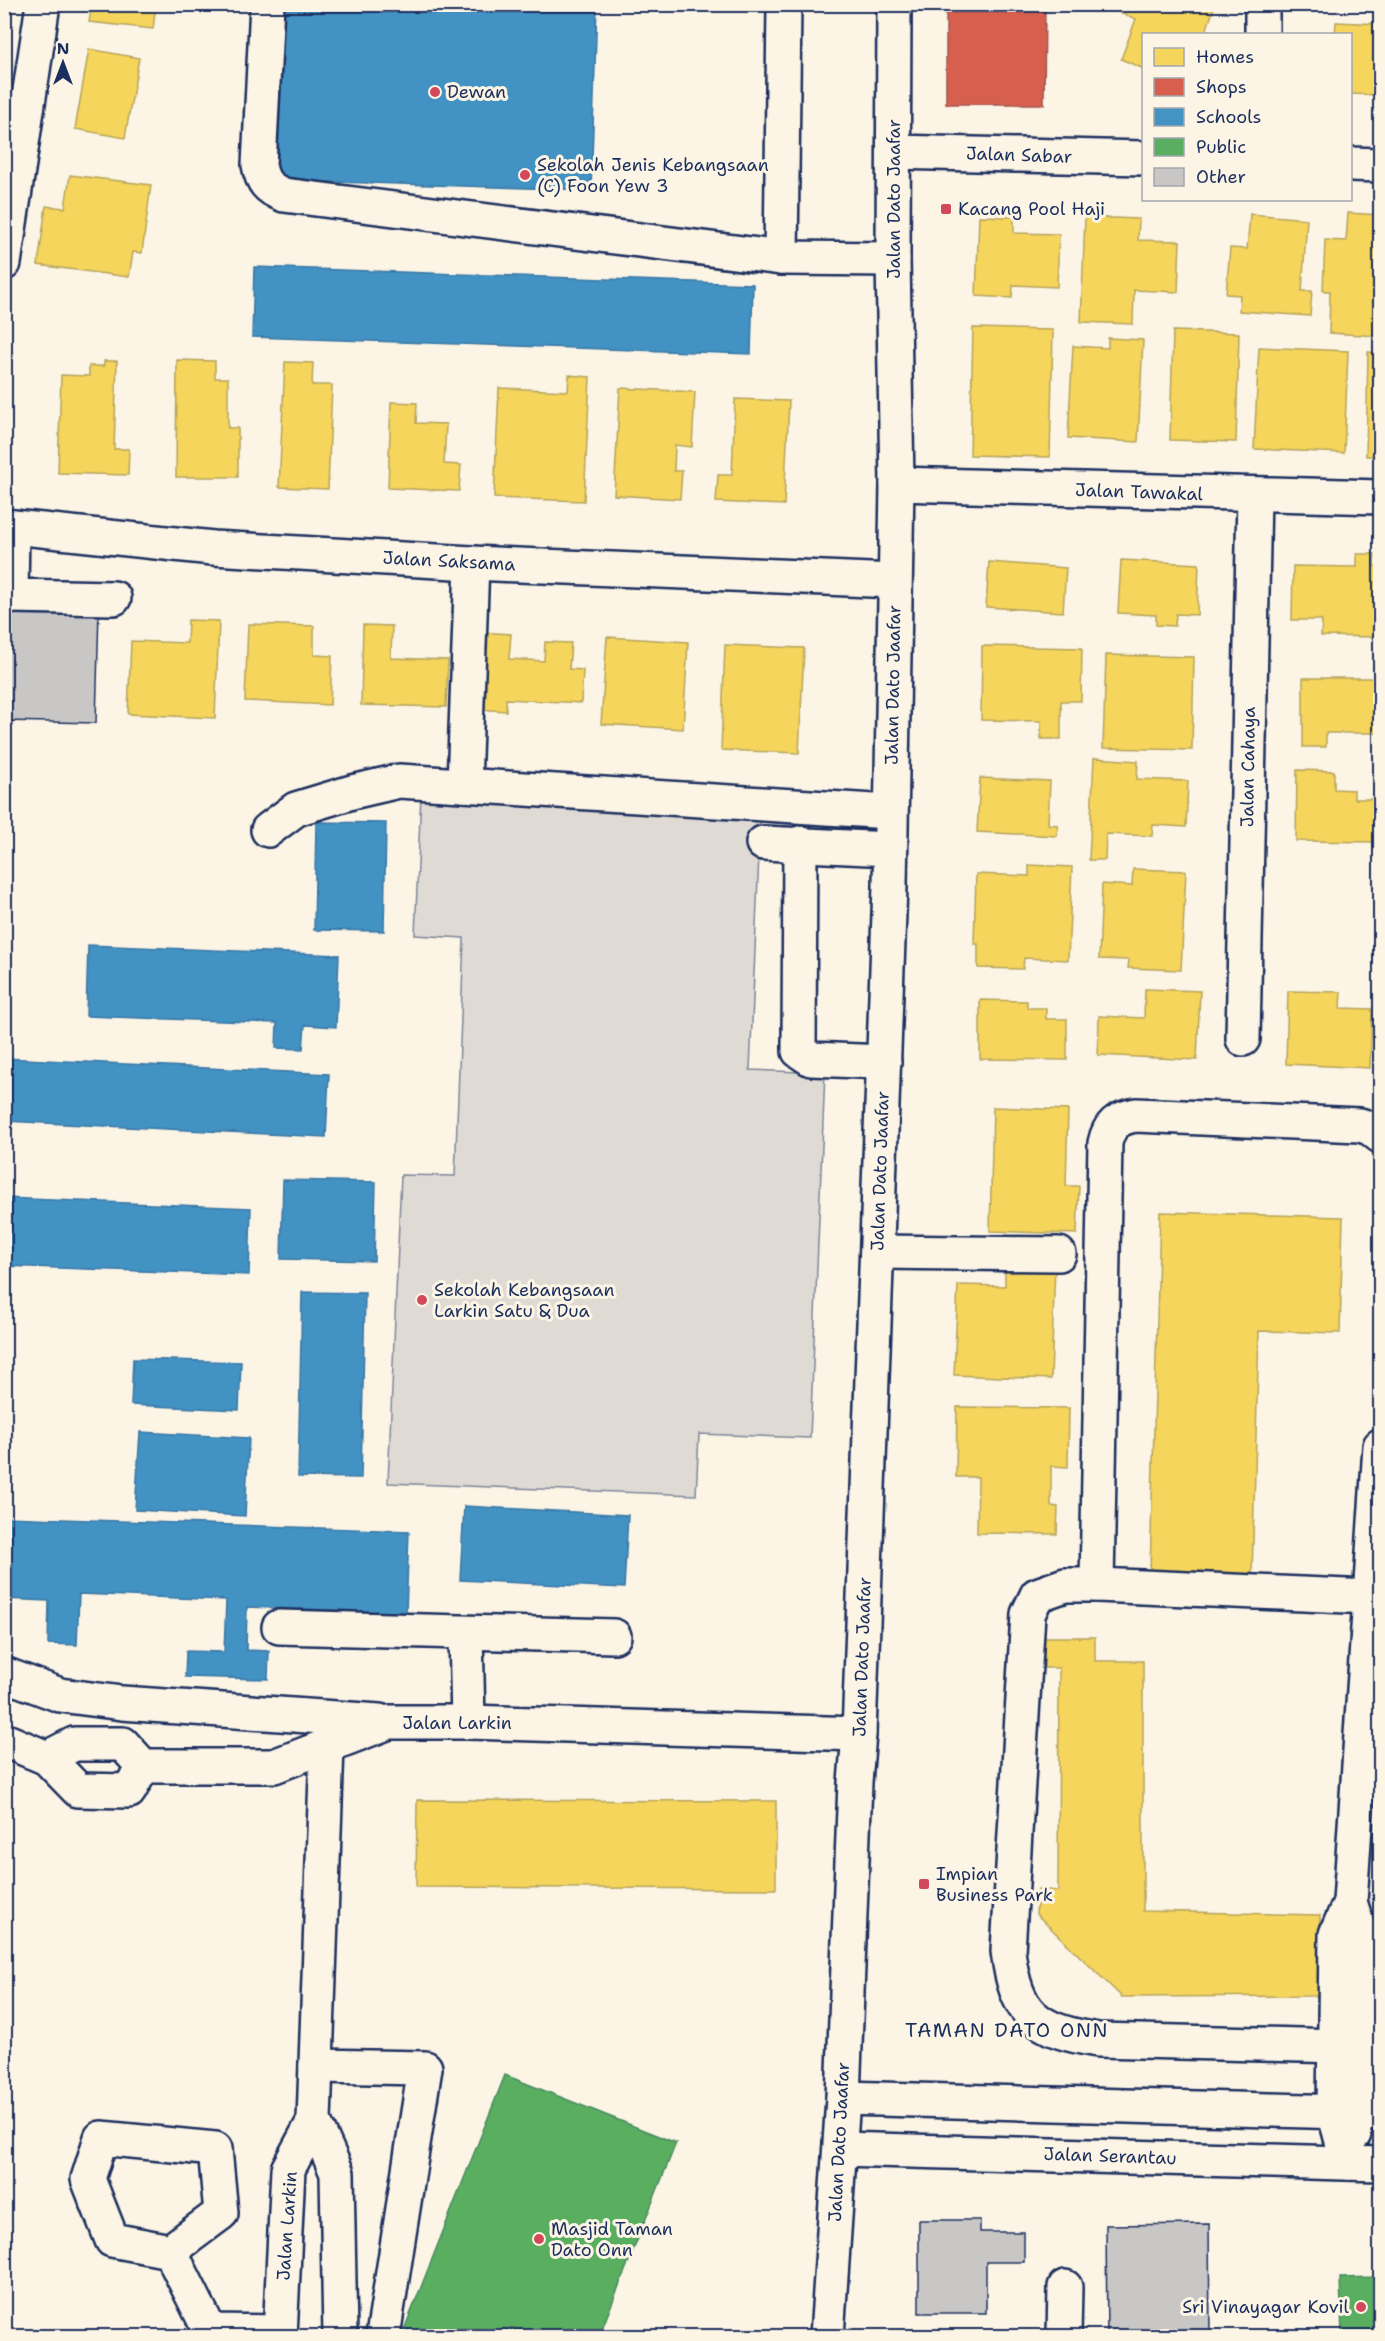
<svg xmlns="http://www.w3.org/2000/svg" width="1385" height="2341" viewBox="0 0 1385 2341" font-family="'Shantell Sans',sans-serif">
<rect width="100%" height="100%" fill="#fcf5e5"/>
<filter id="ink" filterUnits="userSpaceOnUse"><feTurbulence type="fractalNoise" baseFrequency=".0167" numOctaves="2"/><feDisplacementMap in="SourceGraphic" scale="12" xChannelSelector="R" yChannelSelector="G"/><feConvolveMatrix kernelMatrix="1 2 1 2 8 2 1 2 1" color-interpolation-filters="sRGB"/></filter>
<g filter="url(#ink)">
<polygon fill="#dfdbd4" stroke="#7d8599" stroke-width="1.5" points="421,793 761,806 750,1070 825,1073 810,1438 699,1434 696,1495 388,1483 401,1175 455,1176 464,938 415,935"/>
<g fill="#f6d55c" stroke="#b4a35d" stroke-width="1.5">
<polygon points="92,4 156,4 153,29 89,22"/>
<polygon points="1097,4 1204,4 1214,8 1205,34 1144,34 1144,69 1121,59 1136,19"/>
<polygon points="1336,22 1380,24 1380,95 1350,94 1350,34 1335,34"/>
<polygon points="89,49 139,58 125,138 75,129"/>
<polygon points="70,175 151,185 142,253 133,252 129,277 38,265 46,206 65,208"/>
<polygon points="1348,213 1380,215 1380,336 1329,333 1330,291 1323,291 1325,240 1346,241"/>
<polygon points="1250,214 1307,219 1302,291 1312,291 1310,316 1239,311 1240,295 1226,294 1230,248 1247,249"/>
<polygon points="979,216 1014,217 1014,233 1059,234 1057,287 1013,285 1012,298 976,296"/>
<polygon points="1085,217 1139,219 1138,240 1180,241 1178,292 1134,290 1133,324 1081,322"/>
<polygon points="973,328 1053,330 1050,457 970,455"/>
<polygon points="1173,331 1239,333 1236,442 1170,440"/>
<polygon points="1108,338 1143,340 1138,442 1068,438 1073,346 1108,348"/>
<polygon points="1259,347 1348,351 1344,453 1254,449"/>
<polygon points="1368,352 1380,353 1380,456 1366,456"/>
<polygon points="177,360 215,361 215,378 228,378 228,428 238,428 238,477 176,477"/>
<polygon points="104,361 117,361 114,449 129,449 128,475 58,473 61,375 89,376 89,366 104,366"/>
<polygon points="285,362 313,363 312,385 332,385 328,489 279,487"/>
<polygon points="569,375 590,377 584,501 494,498 499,388 568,391"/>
<polygon points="620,388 695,392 692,447 675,445 674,471 682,471 680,499 614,495"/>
<polygon points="735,399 789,401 784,505 716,502 718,475 732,475"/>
<polygon points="391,402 417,403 416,423 446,424 444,464 461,465 459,491 388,488"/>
<polygon points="1357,554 1375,554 1374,566 1380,566 1380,637 1321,636 1322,620 1292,620 1293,566 1357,567"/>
<polygon points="1121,560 1199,564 1197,615 1176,614 1175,626 1156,625 1156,615 1118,613"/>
<polygon points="989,562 1066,568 1063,612 986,607"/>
<polygon points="188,620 219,621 215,718 128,714 131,641 187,643"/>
<polygon points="248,624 314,626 314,655 332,656 330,705 245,701"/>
<polygon points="363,625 392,626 391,658 448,660 446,707 361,705"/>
<polygon points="479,632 511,634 509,659 544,661 545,642 571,643 569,669 583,670 581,703 506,699 506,711 475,709"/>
<polygon points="607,637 688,642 683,729 601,724"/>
<polygon points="725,645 804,648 799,753 721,750"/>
<polygon points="982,646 1082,648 1081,701 1061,701 1061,739 1041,739 1041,721 981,720"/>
<polygon points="1106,655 1194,657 1192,750 1103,748"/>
<polygon points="1303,678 1380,678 1380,733 1326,733 1326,747 1303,747"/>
<polygon points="1094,758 1138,761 1137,779 1188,781 1186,827 1153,825 1152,836 1106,834 1105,860 1089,860"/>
<polygon points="1297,770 1334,771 1334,789 1354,790 1354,799 1380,799 1378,842 1296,841"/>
<polygon points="980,778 1050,781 1048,824 1058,825 1057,836 977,832"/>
<polygon points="1029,865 1072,867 1068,960 1024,958 1023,969 978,968 978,944 974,944 976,874 1029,876"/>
<polygon points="1133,869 1186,871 1181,970 1128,968 1129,960 1099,959 1102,884 1132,886"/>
<polygon points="1145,989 1200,991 1197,1060 1098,1055 1099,1016 1144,1018"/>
<polygon points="1288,991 1341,992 1340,1008 1372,1009 1370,1068 1286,1064"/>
<polygon points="980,1000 1027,1001 1027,1008 1046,1008 1046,1019 1067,1019 1067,1060 980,1059"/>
<polygon points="993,1107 1068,1110 1066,1186 1079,1186 1077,1234 990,1231"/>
<polygon points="1160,1212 1343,1217 1340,1333 1259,1331 1252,1575 1150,1572"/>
<polygon points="1005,1263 1055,1265 1051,1379 954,1375 958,1285 1005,1286"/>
<polygon points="957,1407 1069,1408 1068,1467 1051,1466 1051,1506 1058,1507 1057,1534 977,1533 978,1477 956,1477"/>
<polygon points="1044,1637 1095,1637 1095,1661 1143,1661 1143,1911 1320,1915 1318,1996 1122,1997 1036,1914 1038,1889 1058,1891 1059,1668 1044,1668"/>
<polygon points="417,1800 776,1801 776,1889 416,1887"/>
</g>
<polygon fill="#d6604d" stroke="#9e5152" stroke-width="1.5" points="946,4 1045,4 1044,104 946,104"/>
<g fill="#4393c3" stroke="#3775a5" stroke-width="1.5">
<polygon points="278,4 597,4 591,190 273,180"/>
<polygon points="254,267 753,284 751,354 252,337"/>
<polygon points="316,822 386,823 384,931 314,930"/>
<polygon points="88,945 339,955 336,1027 305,1025 303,1049 276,1048 277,1023 86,1016"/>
<polygon points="4,1058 329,1074 326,1137 4,1121"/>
<polygon points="283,1180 376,1182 374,1261 281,1259"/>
<polygon points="4,1198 251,1208 249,1275 4,1266"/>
<polygon points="302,1292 365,1293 361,1478 298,1477"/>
<polygon points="133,1359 241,1362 239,1410 131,1405"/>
<polygon points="140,1432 249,1438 245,1516 135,1510"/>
<polygon points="464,1506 628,1515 624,1588 460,1580"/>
<polygon points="4,1517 409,1531 406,1613 247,1607 246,1650 269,1651 268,1679 185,1677 186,1651 224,1652 226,1600 79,1594 77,1645 48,1644 49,1601 4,1599"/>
</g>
<g fill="#5aae61" stroke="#478860" stroke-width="1.5">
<polygon points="505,2075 676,2143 599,2336 407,2336 402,2335"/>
<polygon points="1380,2277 1380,2336 1342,2336 1340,2278"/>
</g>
<g fill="#c8c7c6" stroke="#1b2f5e" stroke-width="1.5">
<polygon points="4,607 99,609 96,723 4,721"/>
<polygon points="919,2220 980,2220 980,2232 1024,2232 1024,2262 986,2262 986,2313 919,2313"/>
<polygon points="1209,2224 1210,2336 1107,2336 1106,2225"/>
</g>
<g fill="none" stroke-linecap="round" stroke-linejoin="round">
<defs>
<g id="minor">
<path d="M 267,4 L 259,165 C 262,182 268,189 284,195 L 781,258 L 893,259"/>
<polyline points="1262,34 1262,4"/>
<polyline points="894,152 1144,158"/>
<polyline points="1350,164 1380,165"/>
<polyline points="781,258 784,4"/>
<polyline points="4,263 43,4"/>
<polyline points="897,484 1380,497"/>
<polyline points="4,526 213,548 472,563 894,581"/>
<polyline points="12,527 11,596 114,598"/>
<polyline points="464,785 472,563"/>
<polyline points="268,830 296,809 352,792 399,781 890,812"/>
<polyline points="763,843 890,849"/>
<polyline points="800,843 799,1051 811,1059 884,1062"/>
<polyline points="1243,1039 1254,495"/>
<polyline points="877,1252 1059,1254"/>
<path d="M 1097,1585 L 1105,1143 C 1109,1125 1117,1118 1136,1115 L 1360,1125 L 1370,1128 L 1380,1136"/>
<path d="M 1370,1597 L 1097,1585 L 1065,1585 L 1037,1595 L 1028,1614 L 1008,1951 C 1016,2015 1035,2030 1098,2040 L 1380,2047"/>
<polyline points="279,1627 614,1636"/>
<polyline points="466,1633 468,1722"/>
<polyline points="4,1674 60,1695 122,1703 379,1721"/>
<polyline points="4,1740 47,1758 78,1790 129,1791 143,1766 123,1744 74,1744 47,1758"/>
<polyline points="327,1746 314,2121 337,2173 340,2336"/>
<polyline points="143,1766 274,1766 389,1722 468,1722 859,1734"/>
<polyline points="1350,1902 1361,1936 1359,2112 1354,2134"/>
<polyline points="316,2066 425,2068 383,2336"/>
<polyline points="843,2098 1380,2113"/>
<polyline points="840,2149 1380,2164"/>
<polyline points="1348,2163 1334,2112 1336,1934 1350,1902 1380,1446"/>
<polyline points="170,2251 221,2213 215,2149 101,2138 88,2179 112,2240 170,2251 210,2331 280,2332"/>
<polyline points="280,2336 288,2169 314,2121"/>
<polyline points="1064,2336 1065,2287"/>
</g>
<polyline id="major" points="827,2336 843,2098 855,1782 859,1734 890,886 897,484 893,259 894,4"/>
</defs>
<use href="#minor" stroke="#1b2f5e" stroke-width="38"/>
<use href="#major" stroke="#1b2f5e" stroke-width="38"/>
<use href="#minor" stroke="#fcf5e5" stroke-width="33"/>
<use href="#major" stroke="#fcf5e5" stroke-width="33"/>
</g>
</g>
<g fill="#d1495b" stroke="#fcf5e5" stroke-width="2">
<circle cx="435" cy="92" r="6"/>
<circle cx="525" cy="175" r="6"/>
<rect x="940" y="203" width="12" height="12" rx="3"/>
<circle cx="422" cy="1300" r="6"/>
<rect x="918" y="1878" width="12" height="12" rx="3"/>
<circle cx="539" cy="2239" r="6"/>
<circle cx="1361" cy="2307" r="6"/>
</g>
<g text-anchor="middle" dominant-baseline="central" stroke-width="6" stroke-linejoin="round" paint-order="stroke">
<g font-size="18" fill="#1b2f5e" stroke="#fcf5e5" text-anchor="start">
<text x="447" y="92">Dewan</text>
<text x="537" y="165">Sekolah Jenis Kebangsaan<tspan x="537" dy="21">(C) Foon Yew 3</tspan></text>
<text x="958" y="209">Kacang Pool Haji</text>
<text x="434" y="1290">Sekolah Kebangsaan<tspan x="434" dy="21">Larkin Satu &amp; Dua</tspan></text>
<text x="936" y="1874">Impian<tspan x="936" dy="21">Business Park</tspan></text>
<text x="551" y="2229">Masjid Taman<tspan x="551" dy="21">Dato Onn</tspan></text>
<text x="1349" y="2307" text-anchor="end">Sri Vinayagar Kovil</text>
</g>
<g font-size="18" fill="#1b2f5e" stroke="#fcf5e5">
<text transform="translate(1019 155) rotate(2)">Jalan Sabar</text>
<text transform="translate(894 199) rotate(-90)">Jalan Dato Jaafar</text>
<text transform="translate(1139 492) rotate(2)">Jalan Tawakal</text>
<text transform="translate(449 561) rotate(3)">Jalan Saksama</text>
<text transform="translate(893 685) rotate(-89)">Jalan Dato Jaafar</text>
<text transform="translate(1248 767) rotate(-89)">Jalan Cahaya</text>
<text transform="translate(880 1171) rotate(-88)">Jalan Dato Jaafar</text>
<text transform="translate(862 1657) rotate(-88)">Jalan Dato Jaafar</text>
<text x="457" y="1723">Jalan Larkin</text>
<text transform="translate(839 2142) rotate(-87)">Jalan Dato Jaafar</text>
<text transform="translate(1110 2156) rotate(2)">Jalan Serantau</text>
<text transform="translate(287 2226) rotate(-86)">Jalan Larkin</text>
</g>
<g font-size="20" letter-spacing="1.5" fill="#1b2f5e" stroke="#fcf5e5">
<text x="1007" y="2030">TAMAN DATO ONN</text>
</g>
</g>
<rect width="1385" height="2341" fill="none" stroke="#fcf5e5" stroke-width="24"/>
<rect x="12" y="12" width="1361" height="2317" fill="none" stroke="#1b2f5e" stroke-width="2" filter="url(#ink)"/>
<rect x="1142" y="33" width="210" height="168" fill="#fcf5e5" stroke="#a2a6af" stroke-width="1.5"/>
<rect x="1154" y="48" width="30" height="18" fill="#f6d55c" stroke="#a2a6af" stroke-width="1.5"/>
<text x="1196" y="63" font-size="18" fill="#1b2f5e">Homes</text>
<rect x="1154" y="78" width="30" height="18" fill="#d6604d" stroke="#a2a6af" stroke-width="1.5"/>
<text x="1196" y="93" font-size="18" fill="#1b2f5e">Shops</text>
<rect x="1154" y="108" width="30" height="18" fill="#4393c3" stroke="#a2a6af" stroke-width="1.5"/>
<text x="1196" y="123" font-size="18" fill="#1b2f5e">Schools</text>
<rect x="1154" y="138" width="30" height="18" fill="#5aae61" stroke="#a2a6af" stroke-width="1.5"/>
<text x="1196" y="153" font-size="18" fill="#1b2f5e">Public</text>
<rect x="1154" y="168" width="30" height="18" fill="#c8c7c6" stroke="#a2a6af" stroke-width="1.5"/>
<text x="1196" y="183" font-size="18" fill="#1b2f5e">Other</text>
<g transform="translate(63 63)" stroke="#fcf5e5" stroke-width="4.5" paint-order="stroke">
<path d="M0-4.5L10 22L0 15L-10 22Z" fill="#1b2f5e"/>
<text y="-9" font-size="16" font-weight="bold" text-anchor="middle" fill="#1b2f5e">N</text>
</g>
</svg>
